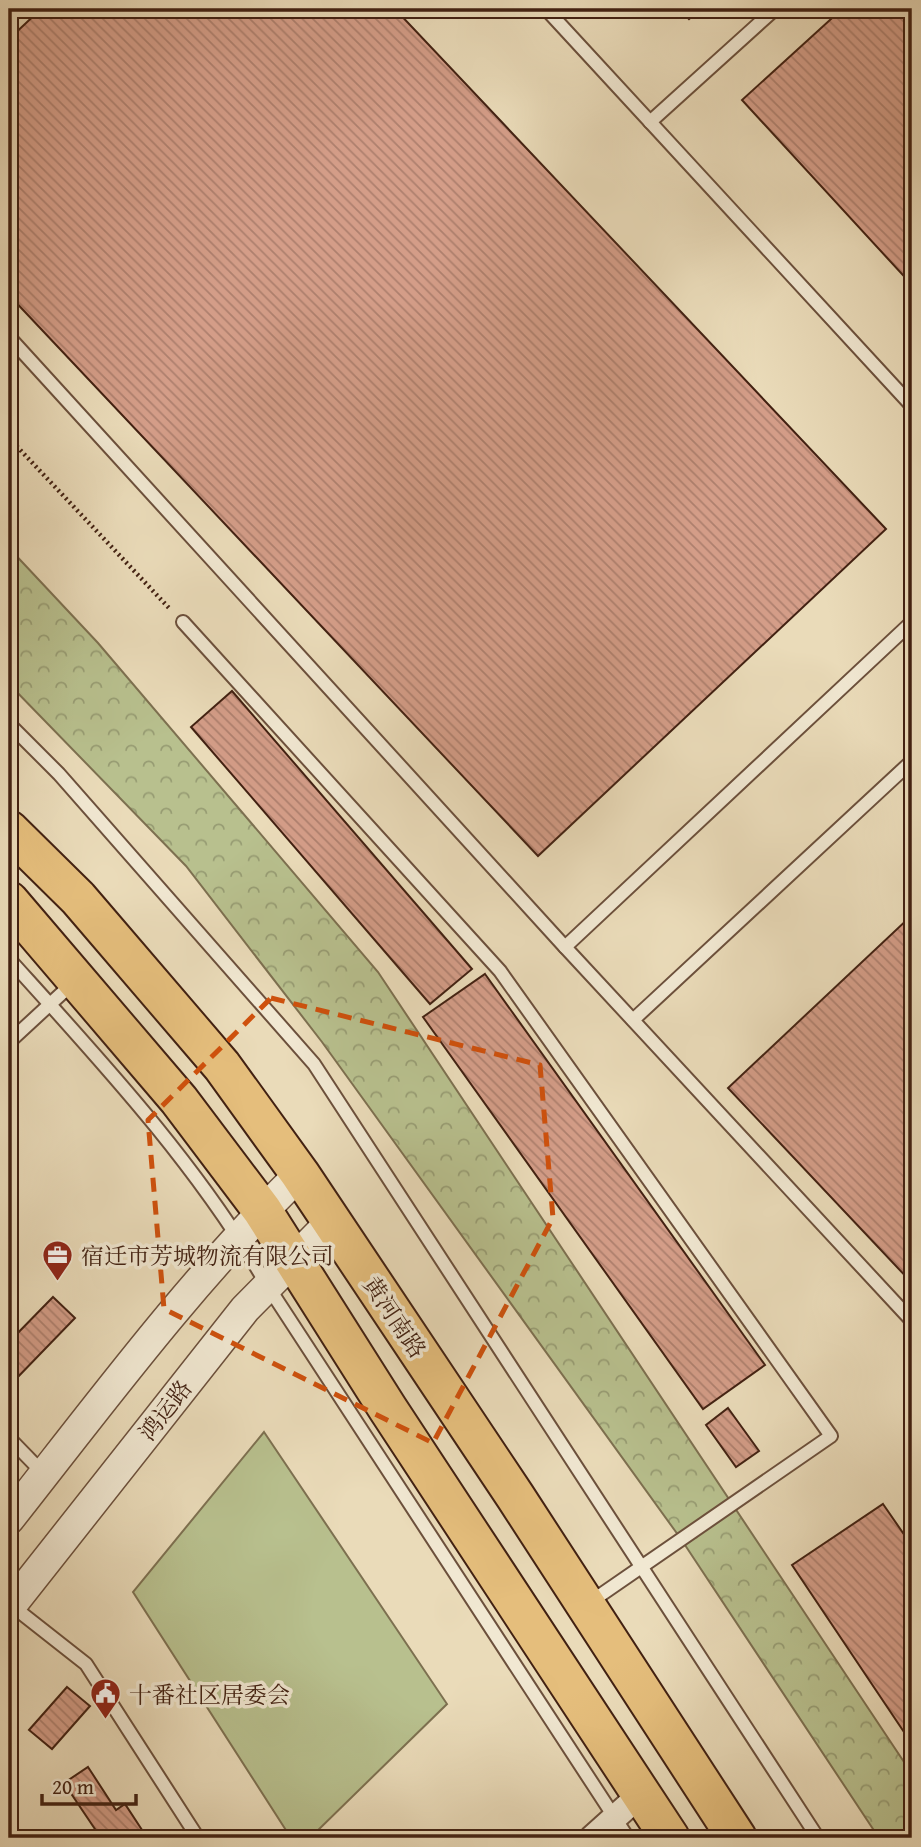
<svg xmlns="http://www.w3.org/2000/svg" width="921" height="1847" viewBox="0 0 921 1847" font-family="'Gentium Book Plus','Noto Serif SC',serif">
<defs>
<pattern id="forest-crowns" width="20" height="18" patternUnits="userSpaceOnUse" patternTransform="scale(1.75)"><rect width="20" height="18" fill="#b8c08e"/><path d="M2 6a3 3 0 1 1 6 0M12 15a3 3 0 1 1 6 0" fill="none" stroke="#979c73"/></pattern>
<pattern id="building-back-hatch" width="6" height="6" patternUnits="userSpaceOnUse" patternTransform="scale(1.75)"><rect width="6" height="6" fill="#d49d88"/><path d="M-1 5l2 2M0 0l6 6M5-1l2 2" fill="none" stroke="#ae806e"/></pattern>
</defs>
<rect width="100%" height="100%" fill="#eadbb9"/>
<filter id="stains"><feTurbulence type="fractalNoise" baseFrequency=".00286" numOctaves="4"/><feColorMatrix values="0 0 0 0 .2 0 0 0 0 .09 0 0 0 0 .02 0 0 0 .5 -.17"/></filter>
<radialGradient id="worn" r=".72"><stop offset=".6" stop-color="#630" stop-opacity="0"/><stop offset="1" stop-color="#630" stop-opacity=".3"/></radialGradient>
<polygon fill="url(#forest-crowns)" stroke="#7d7050" stroke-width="2" points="9,548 98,643 378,972 912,1774 912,1838 879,1838 681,1539 322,1042 186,866 9,684"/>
<polygon fill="#b8c08e" stroke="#7d7050" stroke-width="2" points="264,1432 447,1704 310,1838 291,1838 133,1592"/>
<g fill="url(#building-back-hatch)" stroke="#422112" stroke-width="2">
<polygon points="41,9 395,9 886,529 538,856 9,295 9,39"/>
<polygon points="679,9 700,9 689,19"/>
<polygon points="842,9 912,9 912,285 742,100"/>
<polygon points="232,691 472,969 430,1004 191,727"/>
<polygon points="912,915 912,1283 728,1088"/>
<polygon points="485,974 765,1365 703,1409 423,1017"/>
<polygon points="53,1297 75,1318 13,1382 9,1378 9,1342"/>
<polygon points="728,1408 759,1451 736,1467 706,1425"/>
<polygon points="883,1504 912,1546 912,1744 792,1565"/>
<polygon points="67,1687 90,1706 52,1749 29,1730"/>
<polygon points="88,1767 116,1810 125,1804 146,1836 101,1838 64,1783"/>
</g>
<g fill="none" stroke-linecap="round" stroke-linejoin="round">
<defs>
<g id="service">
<polyline points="546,9 912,406"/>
<polyline points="650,122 775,9"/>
<polyline points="9,337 565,947 912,622"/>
<polyline points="183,622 500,971 831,1436 589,1603"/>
<polyline points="9,724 59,774 314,1064 818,1838"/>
<polyline points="565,947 912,1321"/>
<path d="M 9,959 C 101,1061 198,1165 267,1285 L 628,1838"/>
<polyline points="633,1020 912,761"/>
<polyline points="9,1042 73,983"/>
<polyline points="9,1438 44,1474"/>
<polyline points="11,1605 86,1664 198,1838"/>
</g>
<polyline id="minor" points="592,1838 641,1794"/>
<g id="tertiary">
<path d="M 9,1519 C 102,1401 192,1279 300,1174"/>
<polyline points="9,1608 245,1309 331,1222"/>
</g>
<g id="primary">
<polyline points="9,830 78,898 222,1066 300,1174 515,1496 737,1838"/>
<polyline points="9,901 179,1100 262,1210 388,1409 670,1838"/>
</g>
</defs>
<use href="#service" stroke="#6c503c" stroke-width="16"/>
<use href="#minor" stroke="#6c503c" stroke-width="28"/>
<use href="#tertiary" stroke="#6c503c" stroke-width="33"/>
<use href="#primary" stroke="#422112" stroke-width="42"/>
<polyline stroke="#422112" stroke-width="4.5" stroke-dasharray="2 3.5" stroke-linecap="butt" points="9,438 170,609"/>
<use href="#service" stroke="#f1e8d2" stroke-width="12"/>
<use href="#minor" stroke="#f1e8d2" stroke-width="24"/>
<use href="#tertiary" stroke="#f1e8d2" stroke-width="30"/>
<use href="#primary" stroke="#e5be7c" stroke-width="38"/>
</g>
<path fill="none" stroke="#cf510d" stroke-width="5" stroke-dasharray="14 9" stroke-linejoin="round" d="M 271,998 L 540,1065 L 553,1218 L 433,1443 L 164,1309 L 148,1120 Z"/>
<defs>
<symbol id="office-pin" viewBox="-11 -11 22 30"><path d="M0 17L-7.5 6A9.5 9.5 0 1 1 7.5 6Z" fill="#8f2418" stroke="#f1e8d2"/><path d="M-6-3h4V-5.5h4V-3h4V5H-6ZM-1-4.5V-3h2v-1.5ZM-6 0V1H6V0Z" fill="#fff"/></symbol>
<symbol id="civic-pin" viewBox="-11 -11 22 30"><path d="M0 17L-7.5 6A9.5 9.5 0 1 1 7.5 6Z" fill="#8f2418" stroke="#f1e8d2"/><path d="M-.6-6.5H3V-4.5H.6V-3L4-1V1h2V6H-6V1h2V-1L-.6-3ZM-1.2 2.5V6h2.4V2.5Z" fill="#fff"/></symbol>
</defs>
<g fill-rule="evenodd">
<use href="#office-pin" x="40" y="1238" width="35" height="47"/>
<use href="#civic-pin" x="88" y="1676" width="35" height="47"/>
</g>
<g text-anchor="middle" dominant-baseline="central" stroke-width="7" stroke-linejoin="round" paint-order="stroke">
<g font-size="23" fill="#422112" stroke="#f1e8d2" text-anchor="start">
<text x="81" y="1255">宿迁市芳城物流有限公司</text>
<text x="129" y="1694">十番社区居委会</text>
</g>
<g font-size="23" fill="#422112" stroke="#f1e8d2">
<text transform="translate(395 1317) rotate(56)">黄河南路</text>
<text transform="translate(165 1410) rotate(-52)">鸿运路</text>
</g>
</g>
<rect width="921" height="1847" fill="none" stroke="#eadbb9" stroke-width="35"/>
<rect x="10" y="10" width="900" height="1826" fill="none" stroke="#422112" stroke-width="3.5"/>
<rect x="18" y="18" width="886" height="1812" fill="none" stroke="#422112" stroke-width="2"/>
<path d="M42 1794v10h94v-10" fill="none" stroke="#422112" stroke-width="3.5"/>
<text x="52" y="1794" font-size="21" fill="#422112" stroke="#f1e8d2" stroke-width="5" paint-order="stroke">20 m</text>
<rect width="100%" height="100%" filter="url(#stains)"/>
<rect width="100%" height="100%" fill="url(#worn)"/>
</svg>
